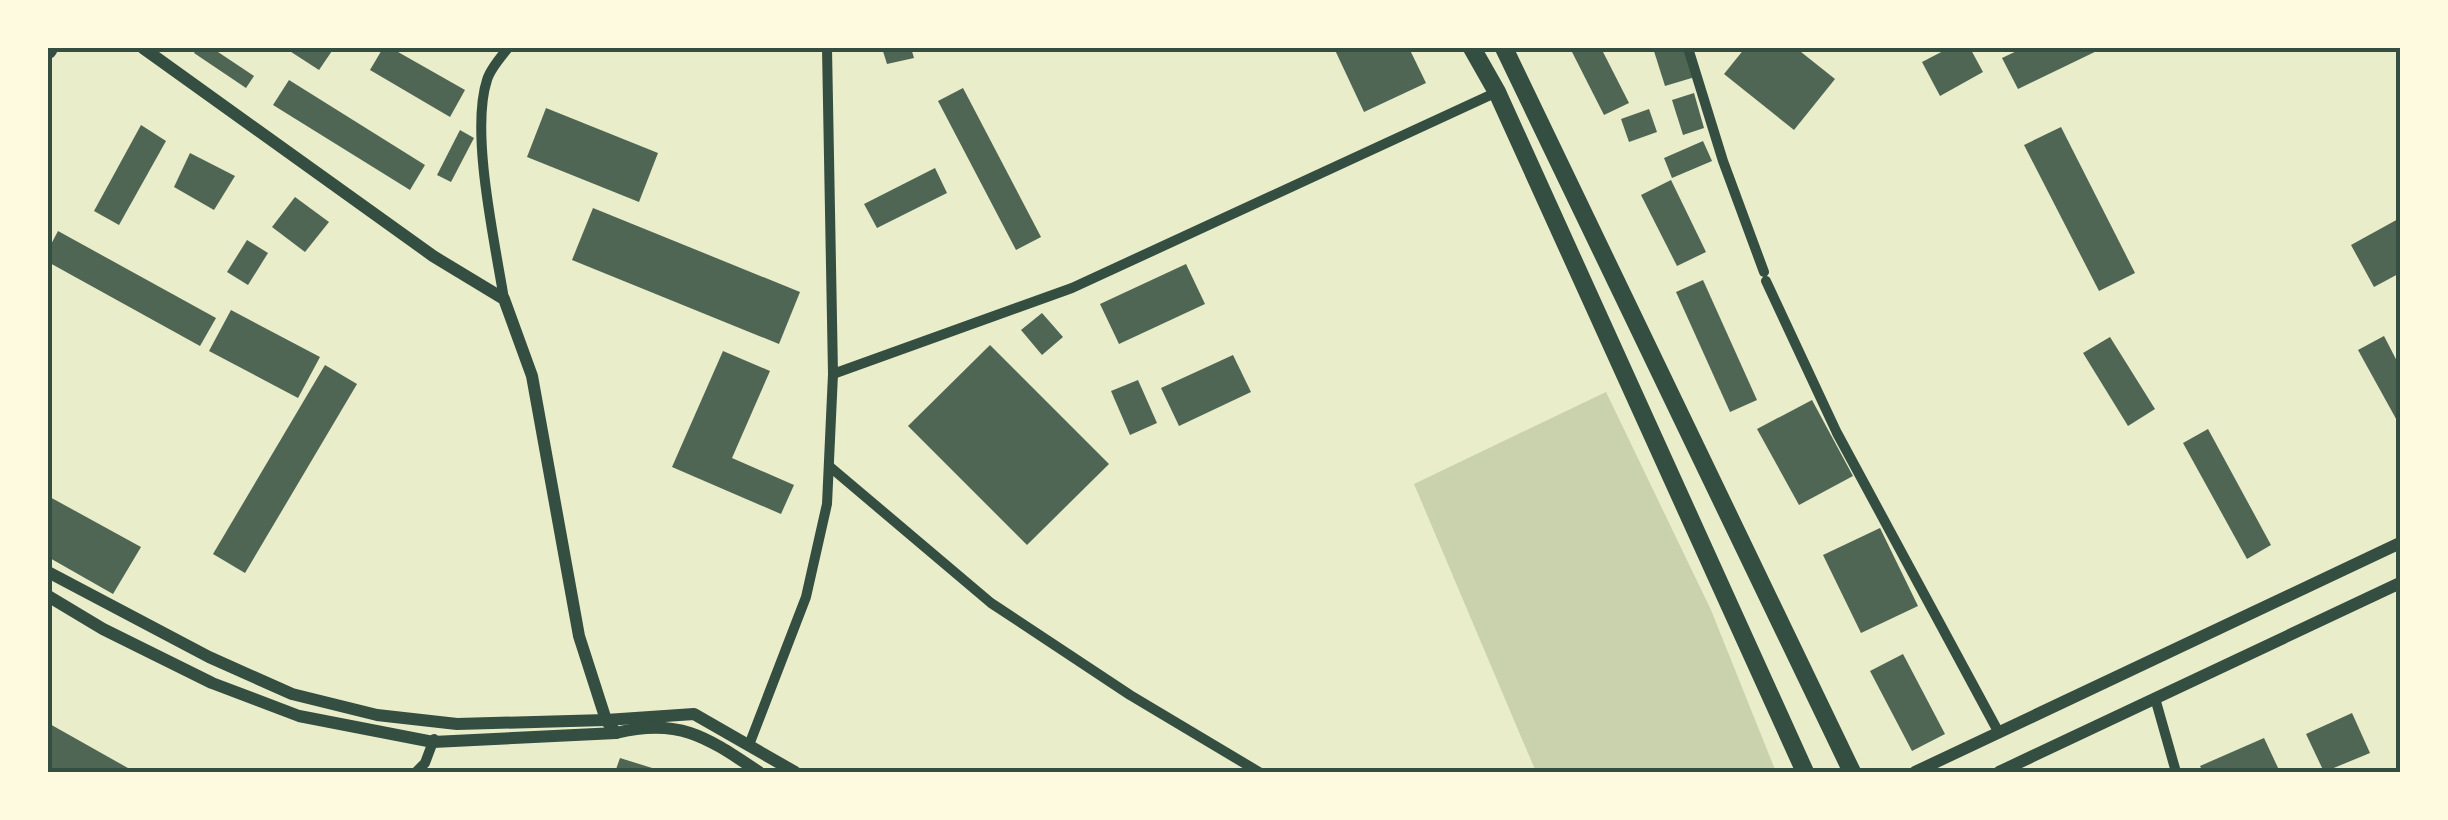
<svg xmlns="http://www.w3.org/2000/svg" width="2448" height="820" viewBox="0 0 2448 820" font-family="Rubik,sans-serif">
<rect width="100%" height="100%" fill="#e9edc9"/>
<polygon fill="#cad2ad" points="1606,392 1711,610 1776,772 1536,772 1414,484"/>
<g fill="#4f6655">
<polygon points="197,48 212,48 254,76 246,88 194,53"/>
<polygon points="285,48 334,48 319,70"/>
<polygon points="383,48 391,48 465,90 450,117 370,70"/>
<polygon points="882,48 911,48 914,58 887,64"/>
<polygon points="1334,48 1409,48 1426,83 1364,112"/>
<polygon points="1570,48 1601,48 1629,103 1604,115"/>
<polygon points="1653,48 1687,48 1695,77 1665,86"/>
<polygon points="1745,48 1796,48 1835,79 1794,130 1724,74"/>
<polygon points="1949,48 1970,48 1983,72 1940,96 1922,62"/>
<polygon points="2023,48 2103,48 2018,89 2002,58"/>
<polygon points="289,80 425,165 410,190 273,105"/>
<polygon points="963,88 1041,237 1016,250 938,101"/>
<polygon points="1694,93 1704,128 1683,135 1672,100"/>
<polygon points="546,108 658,153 639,202 527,157"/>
<polygon points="1649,109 1657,132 1629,142 1621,119"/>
<polygon points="141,125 166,141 119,225 94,211"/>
<polygon points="2061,127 2135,273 2099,291 2024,145"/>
<polygon points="460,130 474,138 451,182 437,175"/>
<polygon points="1703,141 1712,161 1672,178 1664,158"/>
<polygon points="190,153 235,176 214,210 174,187"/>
<polygon points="935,168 947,193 877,228 864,204"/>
<polygon points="1671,180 1706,252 1677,266 1641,195"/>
<polygon points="295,197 329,222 305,252 272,227"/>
<polygon points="593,208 800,292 779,344 572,260"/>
<polygon points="2400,218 2400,273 2374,287 2351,245"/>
<polygon points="58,231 216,318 200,346 48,262 48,250"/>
<polygon points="247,240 268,253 248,285 227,272"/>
<polygon points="1186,264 1205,304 1119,344 1100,304"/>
<polygon points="1703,280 1757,400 1730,412 1676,292"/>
<polygon points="231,310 320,357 298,398 209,351"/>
<polygon points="1042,313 1063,337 1042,355 1021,330"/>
<polygon points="2384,336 2400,367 2400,426 2358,350"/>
<polygon points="2110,337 2155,409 2128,426 2083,353"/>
<polygon points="990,345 1109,464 1027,545 908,426"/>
<polygon points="723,351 770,371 732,458 794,485 781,514 672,467"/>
<polygon points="1233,355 1251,392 1179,426 1161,388"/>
<polygon points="325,365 357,384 245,573 213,554"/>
<polygon points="1138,380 1157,423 1130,435 1111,391"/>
<polygon points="1812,400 1853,476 1799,505 1757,429"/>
<polygon points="2208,429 2271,545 2247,559 2183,443"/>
<polygon points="48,496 141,547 113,594 48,557"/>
<polygon points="1880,528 1918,606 1861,633 1823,555"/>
<polygon points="1903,654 1945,734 1912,751 1870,671"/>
<polygon points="2352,713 2370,753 2324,772 2306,734"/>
<polygon points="48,723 135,772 48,772"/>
<polygon points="2264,738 2279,770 2203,772 2200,766"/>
<polygon points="620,758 665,772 615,772"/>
</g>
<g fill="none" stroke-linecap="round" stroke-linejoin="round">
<g stroke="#344e41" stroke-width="10">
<polyline points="1688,48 1723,161 1764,272"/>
<polyline points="1766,281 1837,433 1999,733"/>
<path d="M 504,299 C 495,243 470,132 487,80 C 490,69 501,57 508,48"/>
<polyline points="833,374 1072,288 1497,92"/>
<polyline points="829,466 991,603 1130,695 1259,772"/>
<polyline points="2155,698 2176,772"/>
<polyline points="749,745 806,597 827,504 833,374 827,48"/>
<polyline points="416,772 425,763 434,739"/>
</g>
<g stroke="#344e41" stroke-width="12">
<polyline points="143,48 433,256 504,299 532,376 579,636 606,720 616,733"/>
<polyline points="48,572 209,657 292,694 377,715 457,724 606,720 694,714 795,772"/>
<path d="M 48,596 L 103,629 L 212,683 L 299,716 L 433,742 L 616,733 C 680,717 708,738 759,772"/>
<polyline points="1915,772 2400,543"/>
<polyline points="1999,772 2400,583"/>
</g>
<g stroke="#344e41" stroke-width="18">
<polyline points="1472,48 1497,92 1805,772"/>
<polyline points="1504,48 1852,772"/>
<polyline points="48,50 49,48"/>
</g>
</g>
<rect width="2448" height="820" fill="none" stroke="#fefae0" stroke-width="100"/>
<rect x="50" y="50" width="2348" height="720" fill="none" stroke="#344e41" stroke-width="4"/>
</svg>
